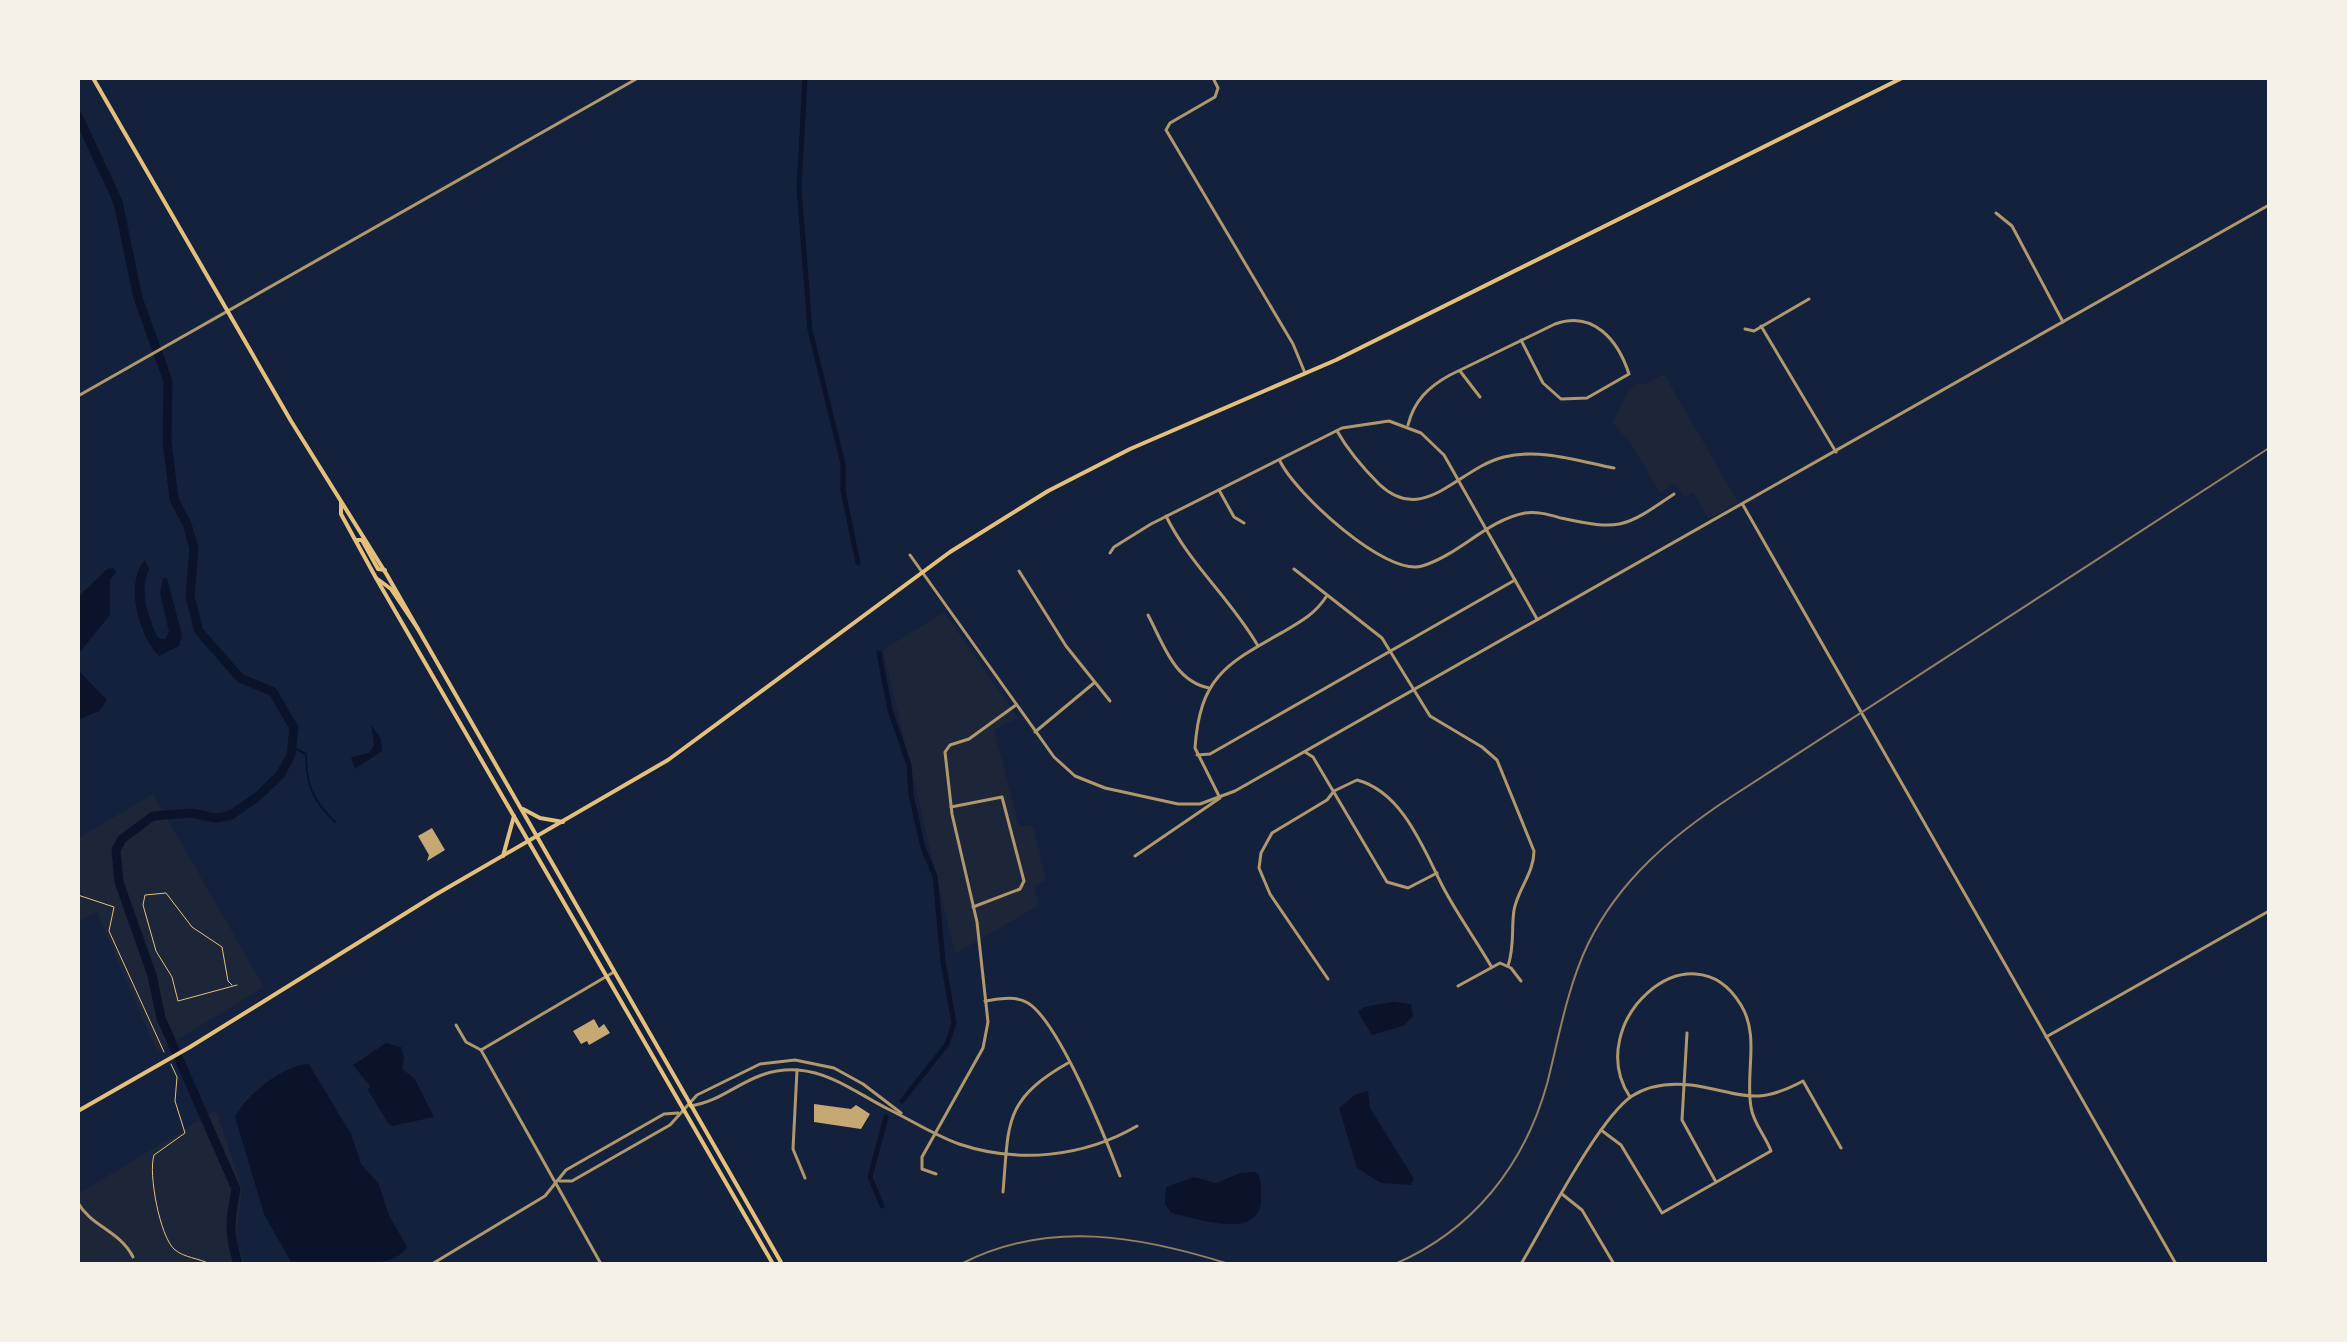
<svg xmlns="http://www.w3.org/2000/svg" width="2347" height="1342" viewBox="0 0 2347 1342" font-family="'Sofia Sans Condensed',sans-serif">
<rect width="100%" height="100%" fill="#14213d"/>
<g fill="#1d2539">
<polygon points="1664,374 1738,502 1709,519 1693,492 1685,496 1674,483 1660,493 1630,442 1612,422 1629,391 1639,383 1644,385"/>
<polygon points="944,612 1018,718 994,730 1019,826 1033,826 1046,880 1034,887 1039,905 955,954 883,650"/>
<polygon points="153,794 264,987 157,1052 97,912 78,922 78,838"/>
<polygon points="216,1110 242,1189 236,1242 246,1264 78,1264 78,1194"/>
</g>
<g fill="#0b132b">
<path d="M 145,560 L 149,569 C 139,593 148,616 158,638 L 165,639 L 169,632 L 160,593 L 163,578 L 167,578 L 182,635 L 179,646 L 159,656 C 139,636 124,584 145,560 Z"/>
<polygon points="114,568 116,572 110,580 110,615 79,653 78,597 107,569"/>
<polygon points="78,670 107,700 99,711 78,720"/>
<polygon points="371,724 381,739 382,751 355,769 351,757 369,753 374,746"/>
<polygon points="1393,1002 1411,1004 1413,1017 1403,1026 1372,1035 1358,1012 1364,1007"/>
<polygon points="386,1043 401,1047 404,1058 402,1069 415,1079 434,1117 392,1126 388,1123 368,1090 370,1086 353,1065"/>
<path d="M 309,1064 L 351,1134 L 361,1164 L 378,1183 L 389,1215 L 407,1247 C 395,1272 319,1264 292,1264 L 264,1214 L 235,1117 C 246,1095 283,1065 309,1064 Z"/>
<polygon points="1368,1091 1370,1108 1414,1179 1411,1185 1381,1183 1357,1168 1339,1108 1356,1094"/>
<path d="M 1256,1172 C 1262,1178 1261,1187 1261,1196 C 1264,1243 1196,1218 1171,1213 L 1165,1204 L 1166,1187 L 1194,1177 L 1216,1183 L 1240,1173 Z"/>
</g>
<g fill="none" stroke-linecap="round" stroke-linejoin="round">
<path stroke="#0b132b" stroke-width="2" d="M 292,747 L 306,754 C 306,784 312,800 335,822"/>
<g stroke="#0b132b" stroke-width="5">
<polyline points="805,78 799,188 810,330 843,464 843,490 858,563"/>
<polyline points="879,653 890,710 909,765 911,795 923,848 935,876 943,961 954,1023 947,1044 902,1101"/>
<polyline points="882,1206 870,1177 886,1117"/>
</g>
<path stroke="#0b132b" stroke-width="9" d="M 78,116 L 118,202 L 138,298 L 168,381 L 167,442 L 174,499 L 187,524 L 194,548 L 190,597 L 199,631 L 240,678 L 273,692 L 294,728 L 291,755 L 280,775 L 257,797 L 231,815 L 216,818 L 191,813 L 153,816 L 122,839 L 116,850 L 119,882 L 152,975 L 161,1018 L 236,1189 C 230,1220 228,1232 238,1264"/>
</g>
<g fill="#c6a872">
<polygon points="432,828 445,850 427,861 429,855 418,836"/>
<polygon points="594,1019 599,1028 604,1024 610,1033 589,1045 587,1041 581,1044 573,1031"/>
<polygon points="814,1104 851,1109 856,1105 870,1114 861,1129 814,1122"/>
</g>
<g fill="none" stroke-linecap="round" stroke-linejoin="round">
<g stroke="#e5c07b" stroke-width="1">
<polyline points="78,895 114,907 109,931 164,1052"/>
<polyline points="232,985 228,981 222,947 192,927 166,893 145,895 143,905 156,951 172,977 178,1001 237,985"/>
<path d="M 171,1064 L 177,1077 L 175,1101 L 185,1133 L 154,1155 C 148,1174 160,1236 174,1249 C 184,1258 199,1258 210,1264"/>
</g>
<g stroke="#b1986c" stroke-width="3">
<polyline points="1213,78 1218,88 1215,97 1170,123 1166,130 1293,344 1305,373"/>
<polyline points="1996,213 2012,226 2063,322"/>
<polyline points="1761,326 1836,452"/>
<polyline points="1745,329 1754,331 1809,299"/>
<polyline points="1460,371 1480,397"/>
<polyline points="78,396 638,78"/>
<path d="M 1408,425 C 1414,401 1428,387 1450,375 L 1555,324 C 1593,310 1618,340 1629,374 L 1587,398 L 1561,399 L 1543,383 L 1521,340"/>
<path d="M 1337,431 C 1349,452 1362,467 1379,484 C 1424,527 1458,468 1504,457 C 1540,448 1578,461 1614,468"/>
<path d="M 1280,461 C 1295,493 1386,577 1422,566 C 1459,555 1487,520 1525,513 C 1537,511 1550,515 1561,518 C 1621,531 1624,528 1674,494"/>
<polyline points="1219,490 1234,517 1244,523"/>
<polyline points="1743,505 2176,1264"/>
<path d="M 1166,516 C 1190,565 1231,599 1258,646"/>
<polyline points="1110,553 1114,547 1151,524 1342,428 1389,421 1421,433 1444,455 1537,619"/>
<path d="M 1294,569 L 1382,638 L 1430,716 L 1482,747 L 1497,760 L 1534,851 C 1534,873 1518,889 1514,910 C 1511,930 1515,944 1508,966"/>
<polyline points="1019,571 1066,646 1110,701"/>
<path d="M 1148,615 C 1163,643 1174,681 1209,688"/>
<polyline points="1035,732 1094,683"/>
<polyline points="1305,752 1313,757 1387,882 1408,888 1437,873"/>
<polyline points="1197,755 1210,754 1515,580"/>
<polyline points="951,807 1002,797 1024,881 1020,889 973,907"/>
<path d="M 1135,856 L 1220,798 L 1195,748 C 1200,677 1226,664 1283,632 C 1300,622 1315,614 1326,597"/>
<path d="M 1328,979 L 1270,894 L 1259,868 L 1261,853 L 1272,833 L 1327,800 L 1334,791 L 1357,780 C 1403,792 1424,850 1443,887 C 1457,914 1476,940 1491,966"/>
<polyline points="1458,986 1500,963 1511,968 1521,981"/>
<path d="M 985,1001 C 999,999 1015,995 1028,1003 C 1059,1022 1106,1139 1120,1176"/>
<polyline points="456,1025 466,1042 481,1050"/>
<polyline points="1687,1033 1682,1120 1716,1182"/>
<polyline points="2046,1037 2269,911"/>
<polyline points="481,1050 601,1264"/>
<polyline points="481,1050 614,972"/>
<polyline points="797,1070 793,1149 805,1178"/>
<path d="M 690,1106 C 729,1101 749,1067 798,1070 C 833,1073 858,1094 888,1109 C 911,1120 934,1135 959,1144 C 1018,1164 1084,1157 1137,1126"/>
<path d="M 1601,1130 L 1621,1145 L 1662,1213 L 1771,1151 C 1765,1135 1753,1123 1751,1107 C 1745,1073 1760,1036 1741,1005 C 1691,922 1581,1023 1630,1097"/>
<polyline points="936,1174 922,1169 922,1157 983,1048 988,1022 977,922 952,814 945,752 950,745 969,739 1016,705"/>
<polyline points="560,1181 572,1181 670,1125 697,1095 760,1064 795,1060 834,1068 863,1084 901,1113"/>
<path d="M 1003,1192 C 1009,1123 1003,1100 1068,1063"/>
<polyline points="1562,1194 1582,1210 1614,1264"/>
<path d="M 78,1203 C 92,1227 120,1231 133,1257"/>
<polyline points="432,1264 545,1196 566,1170 664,1114 678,1113"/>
<path d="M 1521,1264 C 1545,1224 1598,1119 1632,1096 C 1649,1085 1672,1083 1691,1085 C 1741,1092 1753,1108 1803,1081 L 1841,1148"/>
</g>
<polyline stroke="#b1986c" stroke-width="3" points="910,555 1054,757 1075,776 1105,788 1178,804 1200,804 1235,791 2269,205"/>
<g stroke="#e5c07b" stroke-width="4">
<polyline points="93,78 291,421 387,575 782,1264"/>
<polyline points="341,503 341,514 376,578 773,1264"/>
<polyline points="356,540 362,540 378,569 385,570"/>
<polyline points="376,578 391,589 418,629"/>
</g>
<g stroke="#e5c07b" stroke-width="4">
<polyline points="523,809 540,818 563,822"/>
<polyline points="503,856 514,816"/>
<polyline points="78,1111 190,1047 435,895 668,760 950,552 1048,491 1130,449 1336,360 1902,78"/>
</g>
<g stroke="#918062" stroke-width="2">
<path d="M 961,1264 C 1048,1219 1140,1236 1229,1264"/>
<path d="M 1395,1264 C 1473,1230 1524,1166 1547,1084 C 1559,1037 1567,988 1588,944 C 1620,879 1672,836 1731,797 L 2269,448"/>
</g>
</g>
<rect width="2347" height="1342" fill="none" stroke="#f6f1e7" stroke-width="160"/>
</svg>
